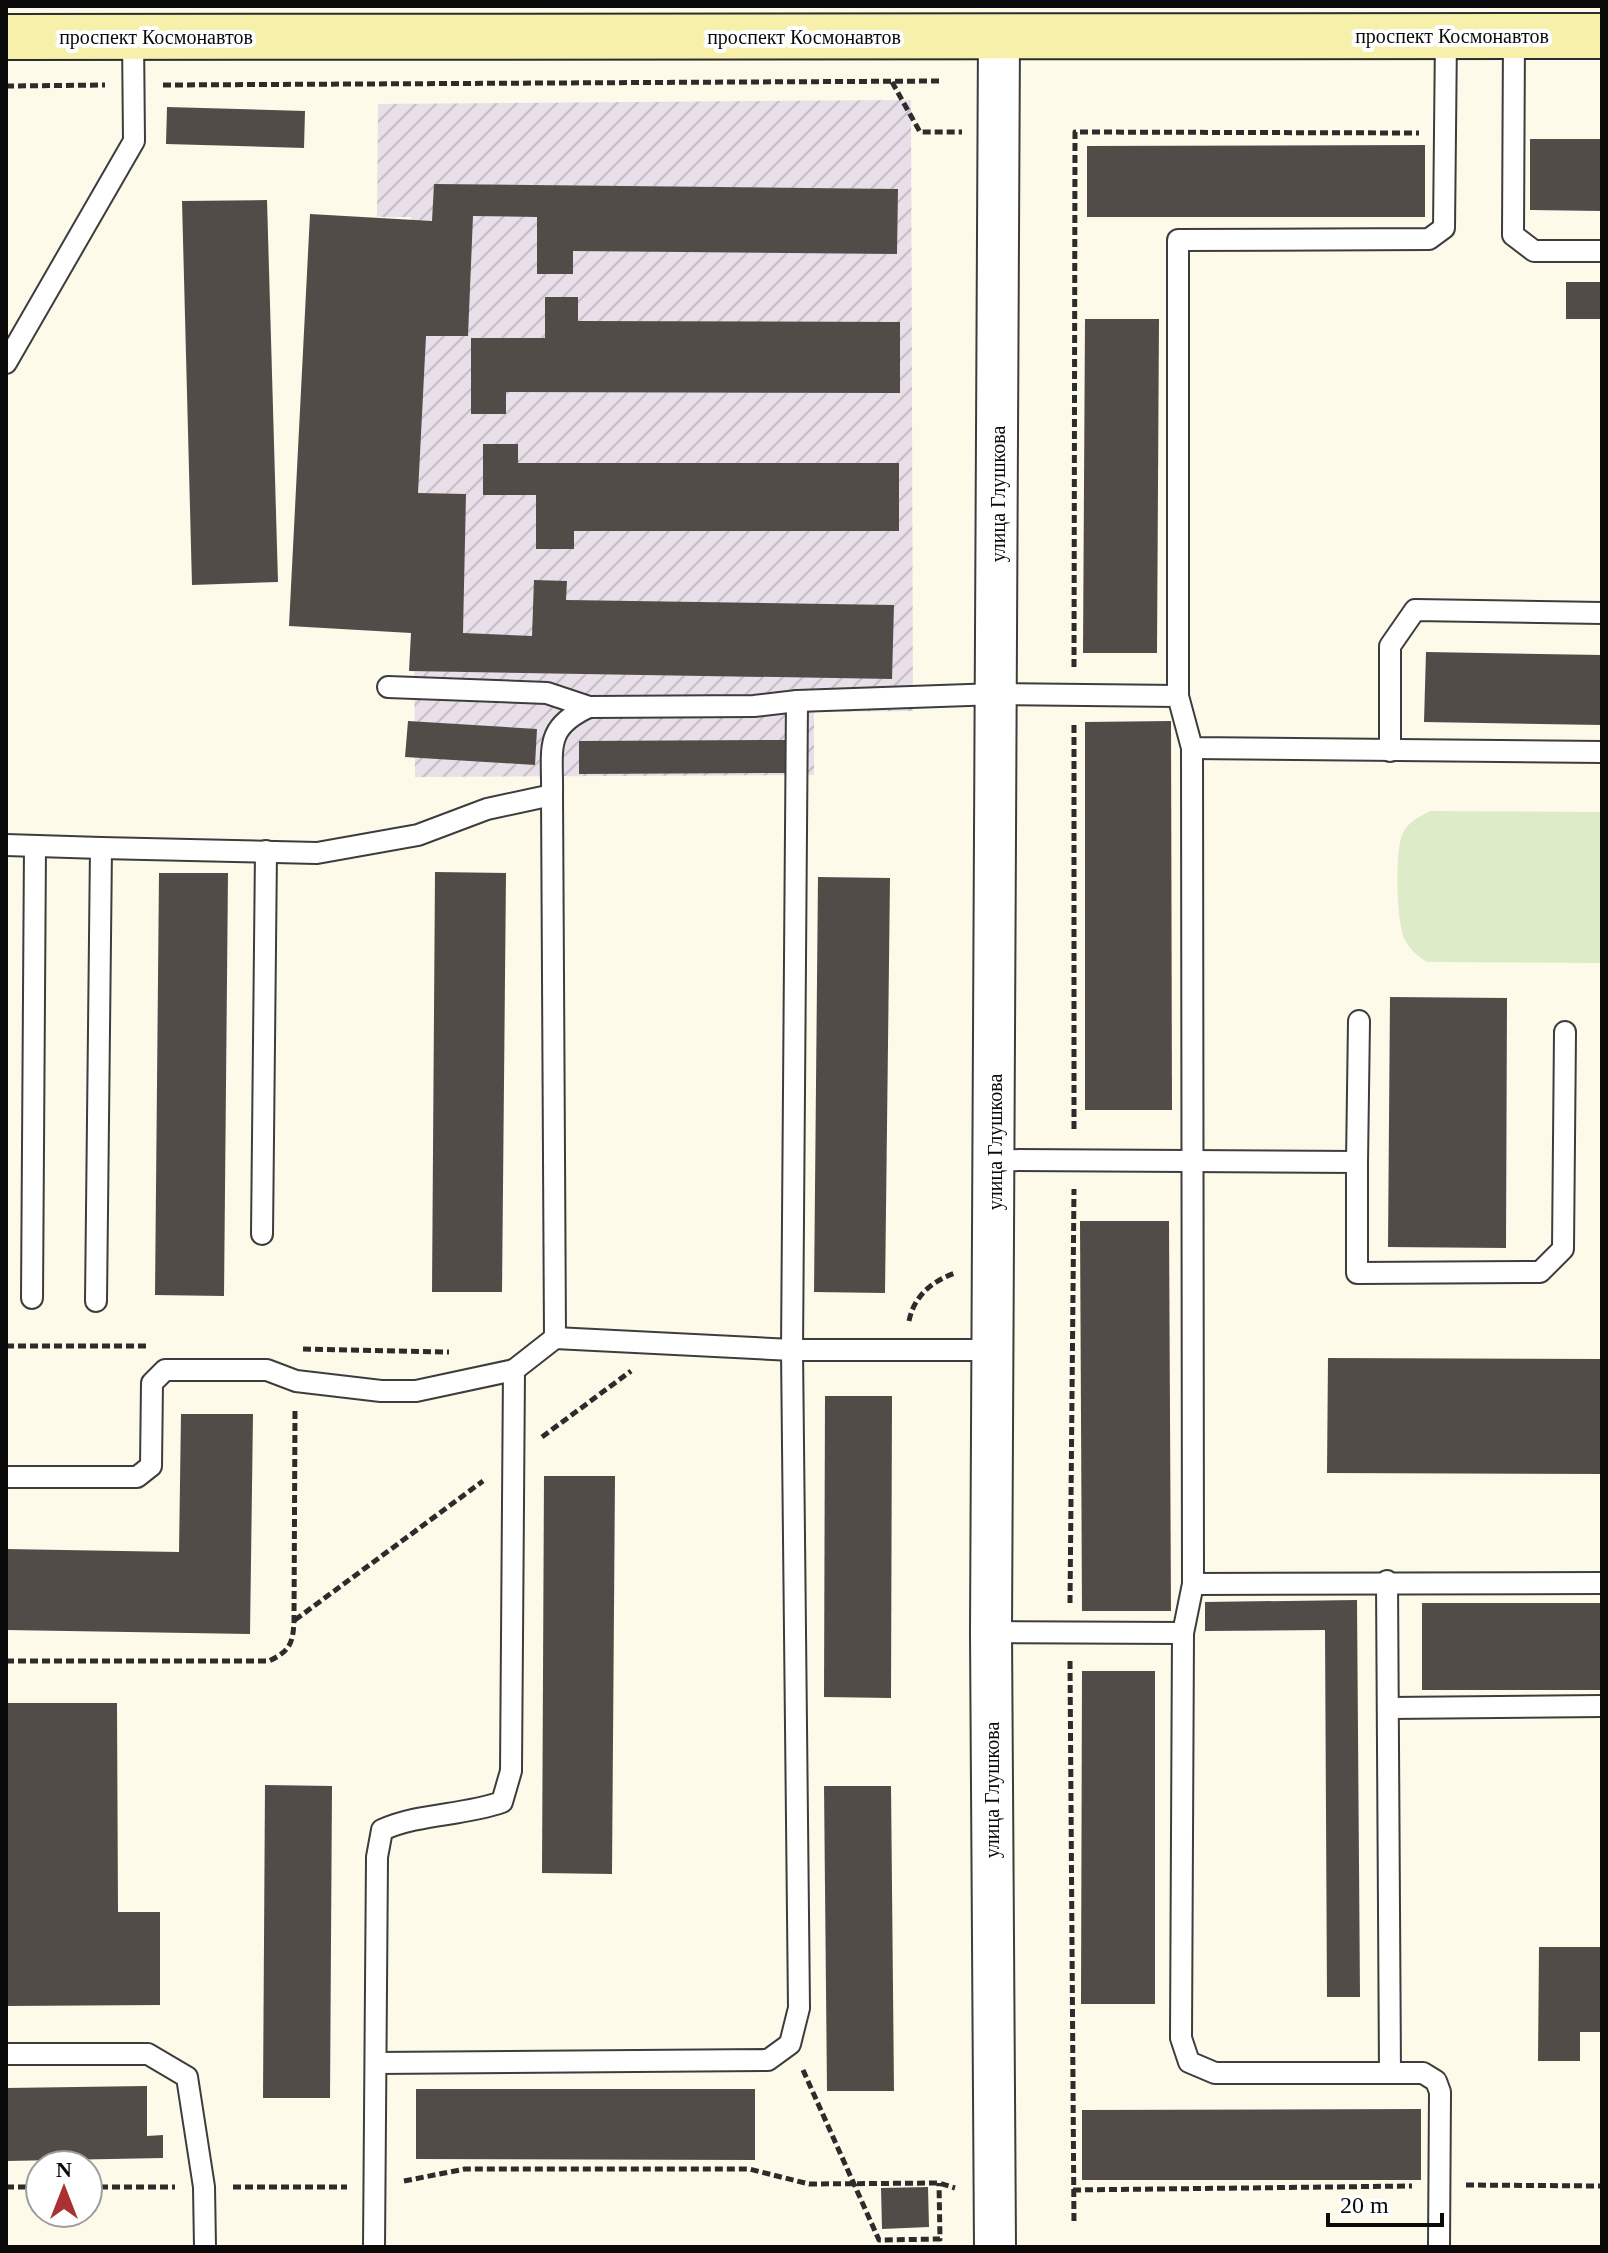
<svg xmlns="http://www.w3.org/2000/svg" width="1608" height="2253" viewBox="0 0 1608 2253" font-family="Georgia,serif">
<defs>
<pattern id="industrial-furrows" width="10" height="10" patternUnits="userSpaceOnUse" patternTransform="scale(2)"><rect width="10" height="10" fill="#e8dfe8"/><path d="M-1 1l2-2M0 10L10 0M9 11l2-2" fill="none" stroke="#c6bec6"/></pattern>
</defs>
<rect width="100%" height="100%" fill="#fdfae9"/>
<polygon fill="url(#industrial-furrows)" points="911,100 913,711 814,712 814,775 415,777 411,217 377,217 378,104"/>
<path fill="#deebc8" d="M 1430,811 L 1602,812 L 1602,963 L 1427,962 C 1418,956 1410,950 1405,940 C 1396,924 1395,852 1402,835 C 1407,822 1419,817 1430,811 Z"/>
<g fill="#514c48">
<polygon points="167,107 305,111 304,148 166,144"/>
<polygon points="1530,139 1602,139 1602,211 1530,210"/>
<polygon points="1425,145 1425,217 1087,217 1087,146"/>
<polygon points="434,184 898,189 897,254 573,251 573,274 537,274 537,217 473,216 468,336 426,336 418,493 466,494 463,633 532,636 534,580 567,581 566,600 894,605 892,679 409,671 411,633 289,626 310,214 432,221"/>
<polygon points="267,200 278,582 192,585 182,201"/>
<rect x="1566" y="282" width="36" height="37"/>
<polygon points="545,297 578,297 578,321 900,322 900,393 506,392 506,414 471,414 471,338 545,338"/>
<polygon points="1085,319 1159,319 1157,653 1083,653"/>
<polygon points="483,444 518,444 518,463 899,463 899,531 574,531 574,549 536,549 536,495 483,495"/>
<polygon points="1426,652 1602,655 1602,725 1424,722"/>
<polygon points="408,721 537,729 535,765 405,757"/>
<polygon points="1171,721 1172,1110 1085,1110 1085,722"/>
<polygon points="786,740 786,773 579,774 579,741"/>
<polygon points="435,872 506,873 502,1292 432,1292"/>
<polygon points="159,873 228,873 224,1296 155,1295"/>
<polygon points="818,877 890,878 885,1293 814,1292"/>
<polygon points="1390,997 1507,998 1506,1248 1388,1247"/>
<polygon points="1080,1221 1169,1221 1171,1611 1082,1611"/>
<polygon points="1328,1358 1602,1359 1602,1474 1327,1473"/>
<polygon points="825,1396 892,1396 891,1698 824,1697"/>
<polygon points="181,1414 253,1414 250,1634 6,1630 6,1549 179,1552"/>
<polygon points="544,1476 615,1476 612,1874 542,1873"/>
<polygon points="1357,1600 1360,1997 1327,1997 1325,1630 1205,1631 1205,1602"/>
<rect x="1422" y="1603" width="180" height="87"/>
<polygon points="1082,1671 1155,1671 1155,2004 1081,2004"/>
<polygon points="6,1703 117,1703 118,1912 160,1912 160,2005 6,2006"/>
<polygon points="265,1785 332,1786 330,2098 263,2098"/>
<polygon points="824,1786 891,1786 894,2091 827,2091"/>
<polygon points="1539,1947 1602,1947 1602,2032 1580,2032 1580,2061 1538,2061"/>
<polygon points="147,2086 147,2136 163,2135 163,2158 6,2161 6,2088"/>
<polygon points="416,2089 755,2089 755,2160 416,2159"/>
<polygon points="1421,2109 1421,2180 1082,2180 1082,2110"/>
<polygon points="928,2187 929,2227 882,2229 881,2188"/>
</g>
<g fill="none" stroke-linecap="round" stroke-linejoin="round">
<defs>
<g id="lane">
<polyline points="1514,36 1513,235 1534,251 1602,251"/>
<polyline points="6,363 134,141 133,37"/>
<polyline points="388,687 547,693 589,707"/>
<polyline points="1178,696 1178,240 1429,239 1444,228 1446,36"/>
<polyline points="1192,748 1193,1584 1183,1633 1181,2038 1189,2062 1215,2073 1423,2073 1436,2081 1440,2092 1439,2247"/>
<polyline points="1390,751 1390,646 1415,610 1602,613"/>
<polyline points="552,795 555,1338"/>
<polyline points="6,845 101,848 96,1301"/>
<path d="M 101,848 L 317,853 L 418,835 L 487,809 L 552,795 C 553,749 543,728 589,707 L 754,706 L 797,701 L 997,694 L 1178,696 L 1192,748 L 1602,752"/>
<polyline points="994,1160 1357,1162 1357,1273 1540,1272 1563,1249 1565,1032"/>
<polyline points="1357,1162 1359,1021"/>
<polyline points="262,1234 266,851"/>
<polyline points="32,1298 35,846"/>
<polyline points="6,1477 137,1477 151,1466 152,1383 165,1370 267,1370 296,1381 381,1391 416,1391 514,1370"/>
<polyline points="1387,1581 1390,2073"/>
<polyline points="1193,1584 1602,1583"/>
<polyline points="991,1632 1183,1633"/>
<polyline points="1390,1708 1602,1706"/>
<polyline points="6,2054 148,2054 187,2077 204,2187 205,2247"/>
<polyline points="376,2063 768,2060 790,2044 799,2008 792,1350 797,701"/>
<path d="M 374,2247 L 377,1857 L 382,1830 C 420,1813 462,1816 502,1802 L 511,1771 L 514,1370 L 555,1338 L 792,1350 L 995,1350"/>
</g>
<polyline id="street" points="995,2247 991,1632 999,37"/>
<polyline id="secondary" points="6,37 1602,36"/>
</defs>
<use href="#lane" stroke="#3d3d3d" stroke-width="24"/>
<use href="#street" stroke="#3d3d3d" stroke-width="44"/>
<use href="#secondary" stroke="#2c2c2c" stroke-width="48"/>
<g stroke="#2c2c2c" stroke-width="5" stroke-dasharray="8 4" stroke-linecap="butt">
<polyline points="892,82 920,132 962,132"/>
<polyline points="163,85 941,81"/>
<polyline points="6,86 105,85"/>
<polyline points="1074,667 1075,132 1419,133"/>
<polyline points="1074,725 1074,1131"/>
<path d="M 909,1321 C 914,1296 932,1281 955,1273"/>
<polyline points="6,1346 149,1346"/>
<polyline points="303,1349 449,1352"/>
<polyline points="542,1437 631,1371"/>
<polyline points="1070,1603 1074,1189"/>
<polyline points="295,1620 483,1481"/>
<path d="M 6,1661 L 269,1661 C 290,1651 293,1643 294,1621 L 295,1410"/>
<polyline points="1070,1661 1074,2224"/>
<polyline points="803,2070 879,2240 940,2239 939,2183"/>
<polyline points="404,2181 465,2169 749,2169 809,2184 939,2183 955,2188"/>
<polyline points="1466,2185 1602,2186"/>
<polyline points="6,2187 40,2187"/>
<polyline points="88,2187 175,2187"/>
<polyline points="233,2187 347,2187"/>
<polyline points="1073,2190 1412,2186"/>
</g>
<use href="#lane" stroke="#fff" stroke-width="20"/>
<use href="#street" stroke="#fff" stroke-width="40"/>
<use href="#secondary" stroke="#f6f0ab" stroke-width="44"/>
</g>
<g text-anchor="middle" dominant-baseline="central" stroke-width="8" stroke-linejoin="round" paint-order="stroke">
<g font-size="20" fill="#0a0a0a" stroke="#fff">
<text x="1452" y="36">проспект Космонавтов</text>
<text x="156" y="37">проспект Космонавтов</text>
<text x="804" y="37">проспект Космонавтов</text>
<text transform="translate(998 494) rotate(-90)">улица Глушкова</text>
<text transform="translate(995 1142) rotate(-90)">улица Глушкова</text>
<text transform="translate(992 1790) rotate(-90)">улица Глушкова</text>
</g>
</g>
<rect width="1608" height="2253" fill="none" stroke="#0a0a0a" stroke-width="16"/>
<g transform="translate(64 2189)"><circle r="38" fill="#ffffff" stroke="#9d9d9d" stroke-width="2"/>
<path d="M0-6L14 30L0 20L-14 30Z" fill="#ab3233"/>
<text y="-12" font-size="22" font-weight="bold" text-anchor="middle" fill="#0a0a0a">N</text>
</g>
<path d="M1328 2213v12h114v-12" fill="none" stroke="#0a0a0a" stroke-width="4"/>
<text x="1340" y="2213" font-size="24" fill="#0a0a0a" stroke="#ffffff" stroke-width="6" paint-order="stroke">20 m</text>
</svg>
